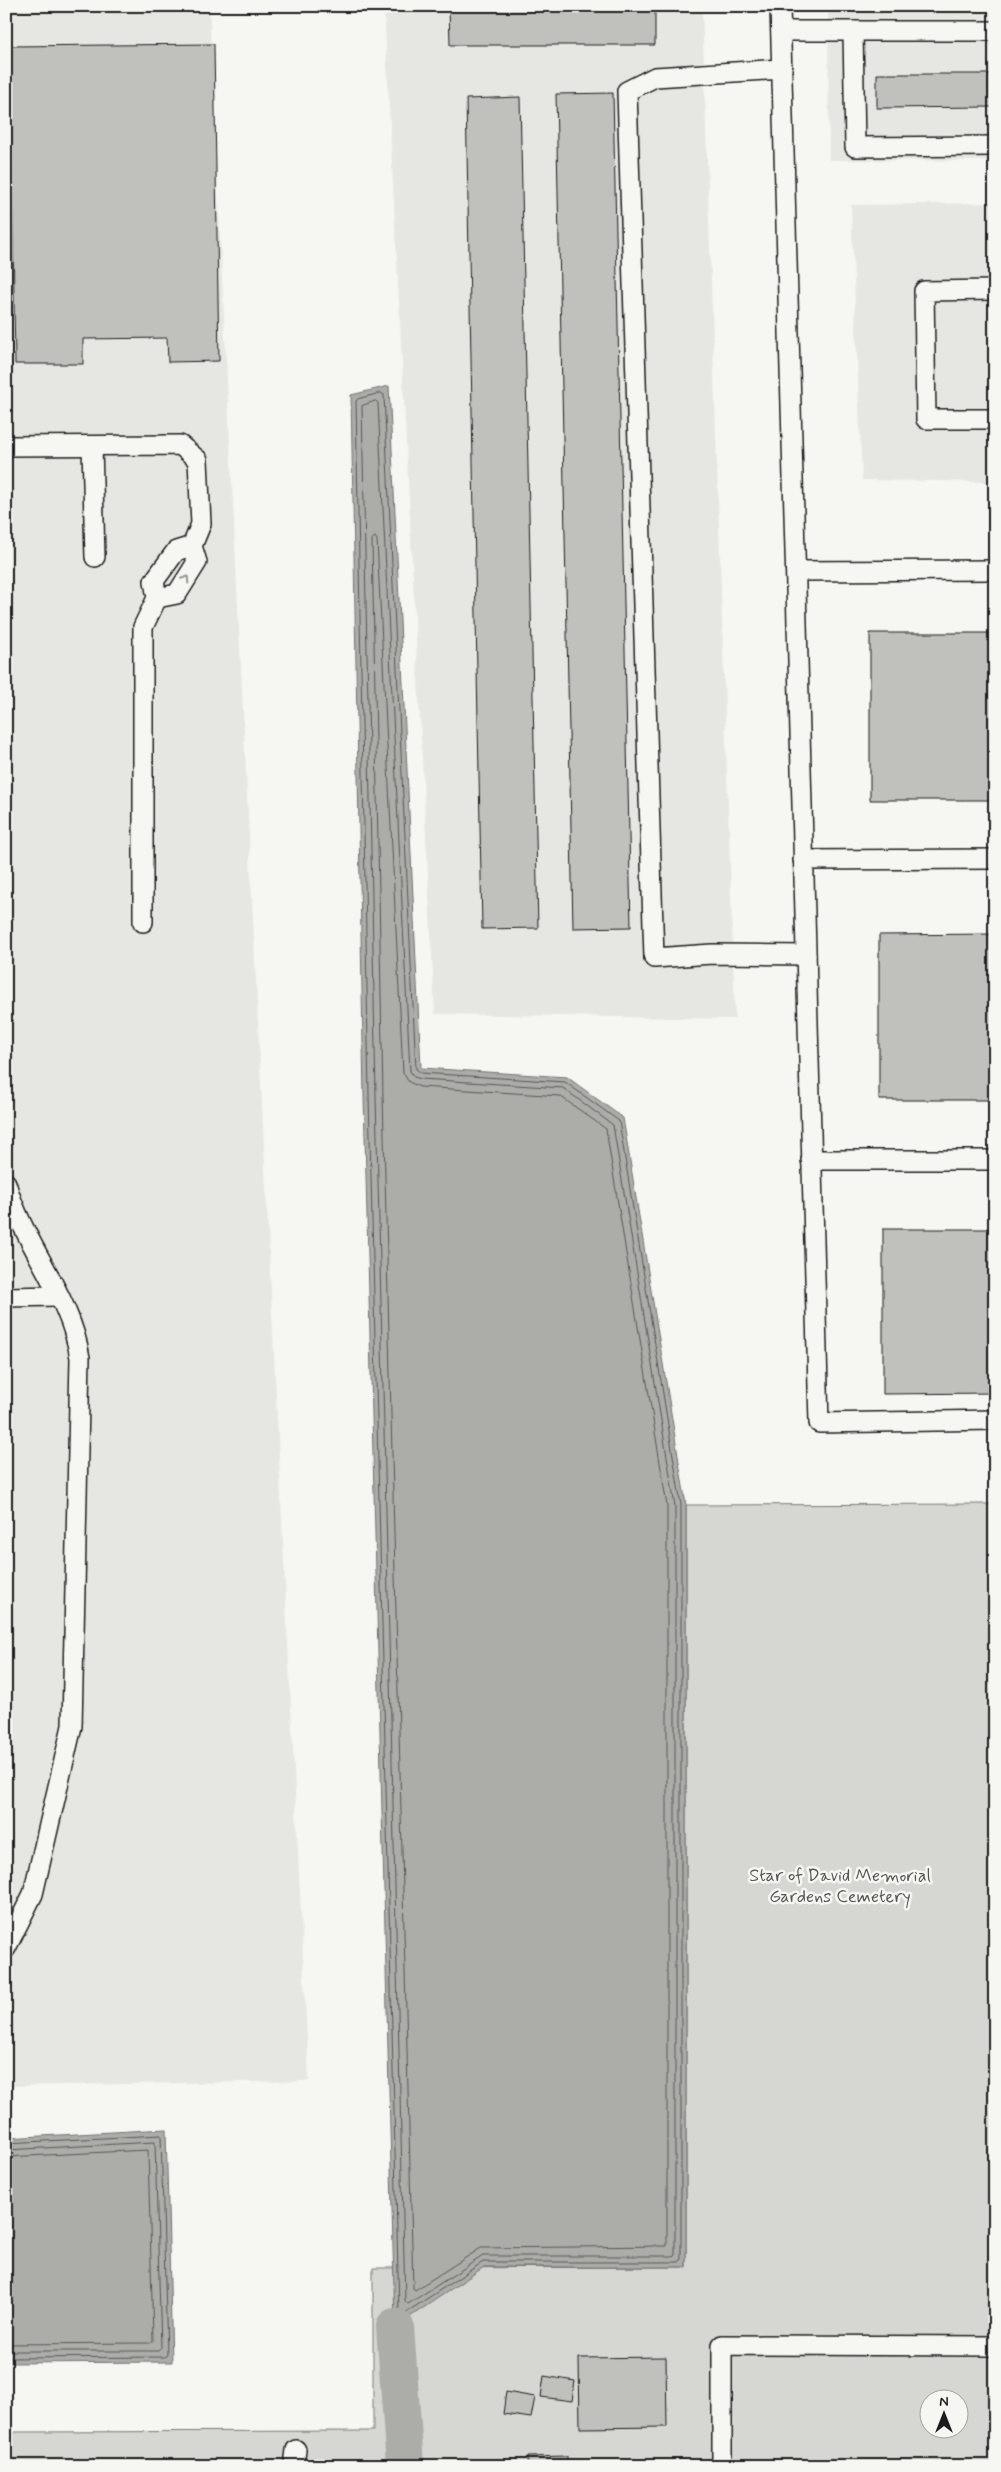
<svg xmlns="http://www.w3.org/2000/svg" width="1001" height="2472" viewBox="0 0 1001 2472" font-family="Mynerve,sans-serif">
<rect width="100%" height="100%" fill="#f6f6f2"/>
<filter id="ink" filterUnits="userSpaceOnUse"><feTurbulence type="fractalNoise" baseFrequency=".02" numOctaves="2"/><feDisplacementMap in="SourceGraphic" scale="10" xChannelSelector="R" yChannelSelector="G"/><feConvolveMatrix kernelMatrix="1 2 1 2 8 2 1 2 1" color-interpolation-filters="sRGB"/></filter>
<g filter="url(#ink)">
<g fill="#e6e6e2">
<polygon points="6,6 209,6 309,2081 6,2086"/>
<polygon points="384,6 702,6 735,1019 435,1014"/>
<polygon points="828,6 995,6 995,161 829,160"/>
<polygon points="995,203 995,482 862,480 851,205"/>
</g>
<path fill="#d6d6d2" stroke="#797977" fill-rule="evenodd" d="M 995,1504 L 995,2466 L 6,2466 L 6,2432 L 373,2431 L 373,2268 L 686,2267 L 686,1505 ZM 928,2400 L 958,2400 L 958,2430 L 928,2430 Z"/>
<g fill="#acaca9" stroke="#727271">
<polygon points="389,386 421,1068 567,1077 623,1118 686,1505 686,2267 484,2267 395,2327 364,1097 351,395"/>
<polygon points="166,2129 172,2362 6,2363 6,2138"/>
</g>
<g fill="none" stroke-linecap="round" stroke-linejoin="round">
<g stroke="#565654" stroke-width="1">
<polygon points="381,393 384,395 416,1069 421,1073 565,1082 619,1121 681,1505 681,2260 679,2262 483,2262 402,2315 399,2313 369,1096 356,401 358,399"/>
<polygon points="376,401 378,403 410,1071 414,1077 421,1079 563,1088 613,1125 675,1506 675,2254 673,2256 483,2256 408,2304 405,2301 376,1096 362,406"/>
<polygon points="375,537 377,540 403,1073 409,1082 420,1087 560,1096 606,1129 667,1506 667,2246 481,2248 415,2290 413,2288 383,1096 372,540"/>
<polyline points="6,2143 161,2135 167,2354 165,2357 6,2358"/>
<polyline points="6,2150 155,2142 161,2348 158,2351 6,2351"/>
<polyline points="6,2157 148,2150 153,2340 151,2343 6,2344"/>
</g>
<polyline stroke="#acaca9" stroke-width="38" points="395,2327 405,2466"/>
</g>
<g fill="#c0c0bd" stroke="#1c1c1c">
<polygon points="449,6 655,6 655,45 450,45"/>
<polygon points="214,44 219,361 168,362 167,338 83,339 83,364 15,364 10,46"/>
<polygon points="877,74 995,74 995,107 877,108"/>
<polygon points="613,93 631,927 573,928 556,94"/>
<polygon points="520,97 538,928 482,929 466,99"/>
<rect x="870" y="633" width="125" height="167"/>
<polygon points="995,934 995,1100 879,1100 879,935"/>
<polygon points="883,1229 995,1229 995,1393 883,1394"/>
<polygon points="666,2357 667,2427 580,2428 579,2358"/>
<polygon points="544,2376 575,2381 572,2401 541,2397"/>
<polygon points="506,2392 535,2397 531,2418 503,2414"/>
<polygon points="567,2456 567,2466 528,2466 528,2457"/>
</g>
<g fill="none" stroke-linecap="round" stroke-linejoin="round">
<defs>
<g id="lane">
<polyline points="780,6 819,1423 995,1420"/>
<polyline points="781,31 995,31"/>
<polyline points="853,31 855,147 995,146"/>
<polyline points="782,69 655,77 627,91 654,958 712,954 806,955"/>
<polyline points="995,290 924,291 926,419 995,419"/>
<polyline points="6,446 180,445 198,460 201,524 192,546 197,562 177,594 157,598"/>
<polyline points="92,446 95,557"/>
<polyline points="796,571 995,570"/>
<polyline points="803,860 995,859"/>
<polyline points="143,922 143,627 157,598 154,581 176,551 192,546"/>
<polyline points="811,1160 995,1160"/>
<path d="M 6,1183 C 23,1244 71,1296 80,1358 L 72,1726 L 33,1894 L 6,1948"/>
<polyline points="6,1297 58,1296"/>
<polyline points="294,2466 296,2450"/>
<polyline points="722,2466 722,2345 995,2346"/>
</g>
</defs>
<use href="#lane" stroke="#1c1c1c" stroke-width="22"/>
<use href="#lane" stroke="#f6f6f2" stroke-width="19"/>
</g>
<defs><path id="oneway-chevron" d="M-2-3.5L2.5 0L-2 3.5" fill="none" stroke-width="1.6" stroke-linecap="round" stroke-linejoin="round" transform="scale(1.25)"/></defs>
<use stroke="#949492" href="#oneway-chevron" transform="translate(186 579) rotate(-57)"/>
</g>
<g text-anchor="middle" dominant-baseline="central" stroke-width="5" stroke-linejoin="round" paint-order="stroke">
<g font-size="18" fill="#545453" stroke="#f6f6f2">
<text x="840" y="1876">Star of David Memorial<tspan x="840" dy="21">Gardens Cemetery</tspan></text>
</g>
</g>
<rect width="1001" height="2472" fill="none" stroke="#f6f6f2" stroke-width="25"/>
<rect x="12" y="12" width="976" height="2447" fill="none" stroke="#1c1c1c" stroke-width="2" filter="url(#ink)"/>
<g transform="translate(944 2414)"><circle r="24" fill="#f6f6f2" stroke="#9f9f9c"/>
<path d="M0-4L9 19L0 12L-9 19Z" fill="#1c1c1c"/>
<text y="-8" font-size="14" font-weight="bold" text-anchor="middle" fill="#1c1c1c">N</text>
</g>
</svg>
